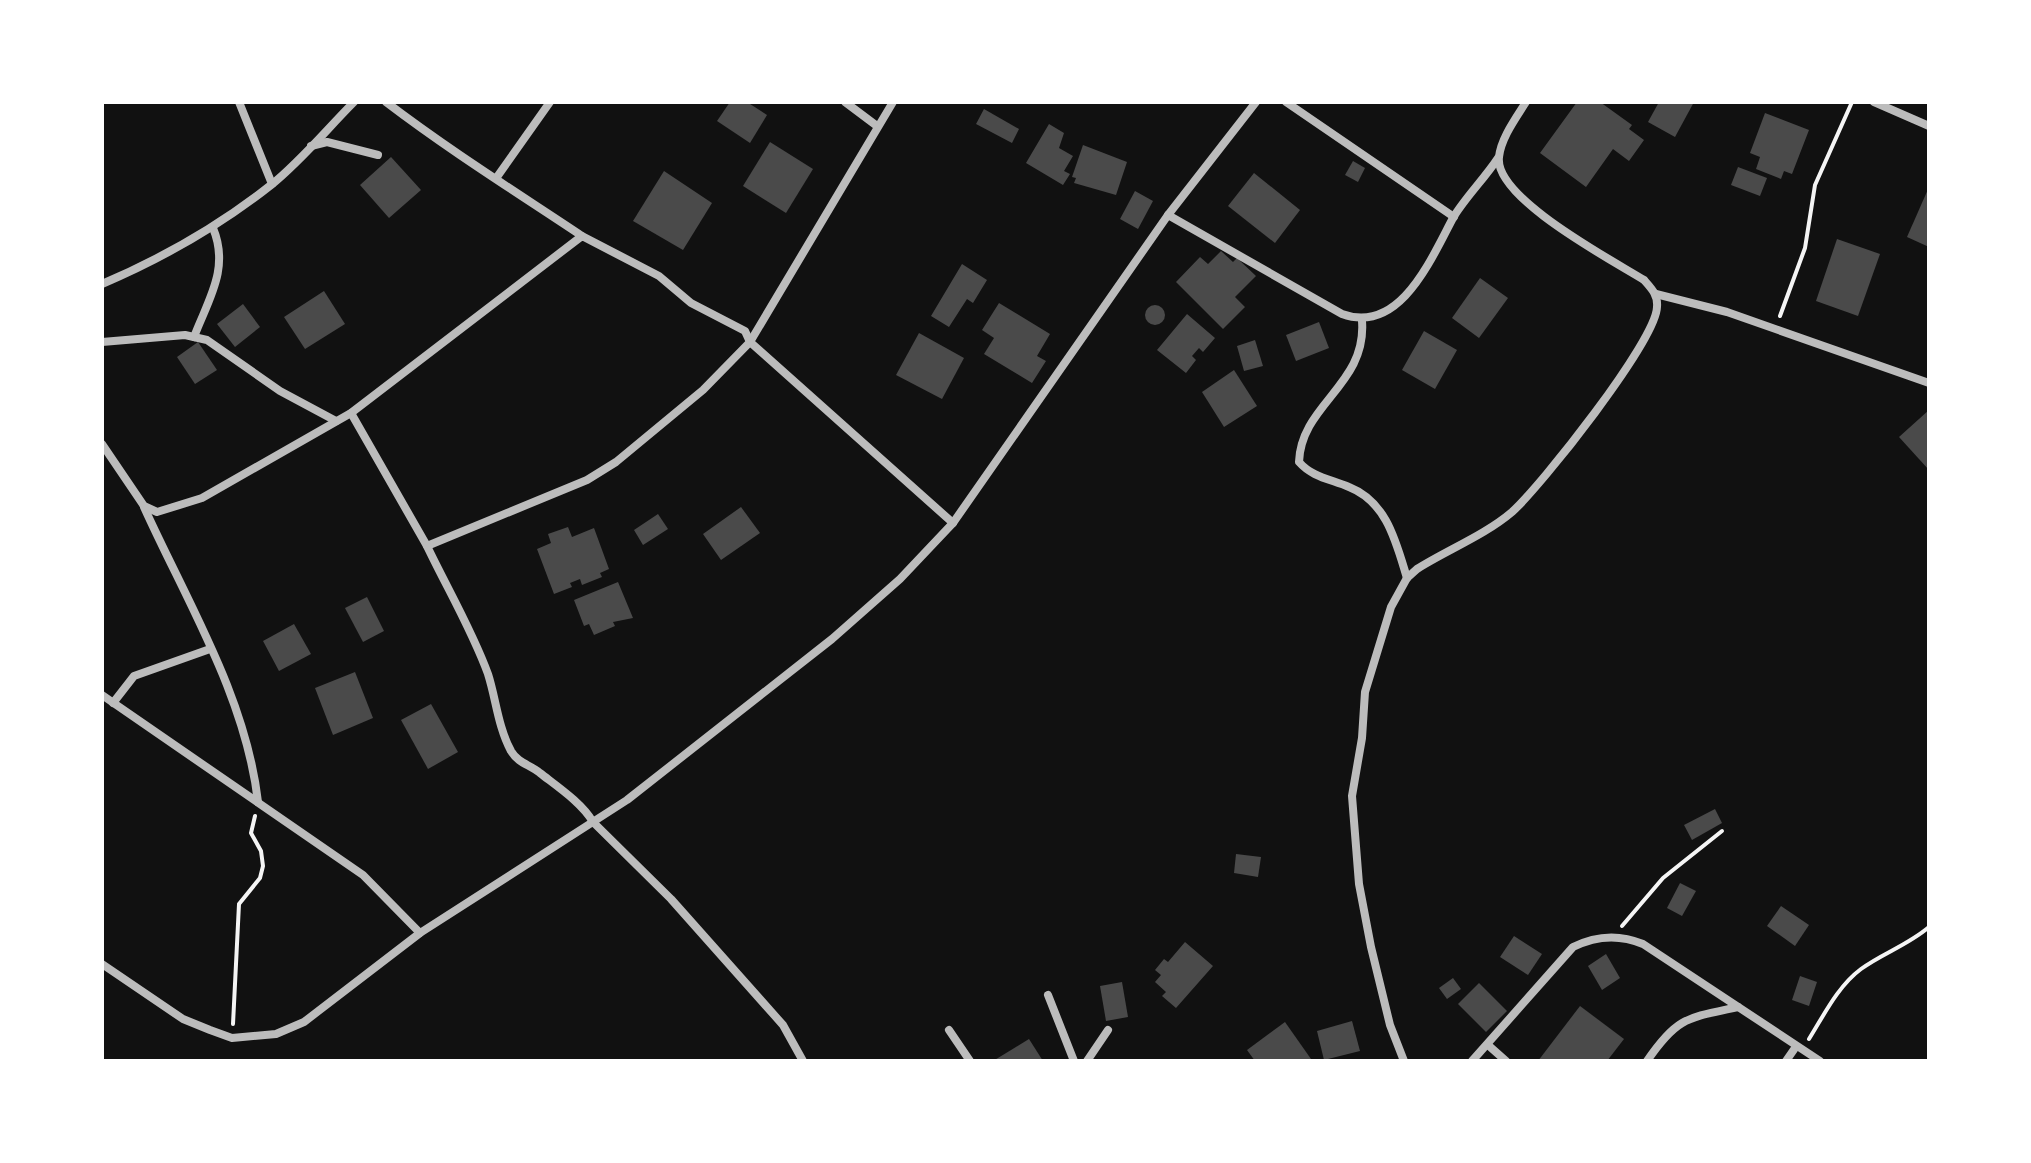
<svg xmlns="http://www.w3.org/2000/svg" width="2031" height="1163" viewBox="0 0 2031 1163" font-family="'Archivo Narrow',sans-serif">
<rect width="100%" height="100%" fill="#111"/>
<g fill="#4a4a4a">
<polygon points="730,102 747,102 767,115 750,143 717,121"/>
<polygon points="1577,102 1600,102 1632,125 1629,129 1644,140 1629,161 1613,149 1586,187 1540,153"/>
<polygon points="1659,102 1694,102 1675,137 1648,122"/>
<polygon points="984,109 1019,129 1012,143 976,124"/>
<polygon points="1765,113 1809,130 1792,174 1784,171 1781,179 1756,169 1760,157 1750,153"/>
<polygon points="1049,124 1064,133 1059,148 1073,156 1064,171 1070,174 1063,185 1026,163"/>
<polygon points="770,142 813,169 786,213 743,186"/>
<polygon points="1083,145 1127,162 1116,195 1074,183 1076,178 1072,177"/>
<polygon points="391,157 421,190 389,218 360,185"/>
<polygon points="1353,161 1365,168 1358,182 1345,175"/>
<polygon points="1738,167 1767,178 1760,196 1731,185"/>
<polygon points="664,171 712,203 683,250 633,221"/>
<polygon points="1254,173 1300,210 1275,243 1228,206"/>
<polygon points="1929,187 1929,247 1907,237"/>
<polygon points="1135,191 1153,201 1138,229 1120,219"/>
<polygon points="1837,239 1880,254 1858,316 1816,301"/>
<polygon points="1221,251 1233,262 1237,258 1256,276 1235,297 1245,307 1223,329 1176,282 1200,257 1208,264"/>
<polygon points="962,264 987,280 973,303 967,299 949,327 931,316"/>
<polygon points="1480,278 1508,298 1479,338 1452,318"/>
<polygon points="324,291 345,324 305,349 284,317"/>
<polygon points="999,303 1050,334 1037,356 1046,361 1032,383 984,354 994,338 982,330"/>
<polygon points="243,304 260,327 235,347 217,324"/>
<circle cx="1155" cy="315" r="10"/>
<polygon points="1187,314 1215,338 1203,352 1199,348 1192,356 1196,360 1186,373 1157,350"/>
<polygon points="1319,322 1329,348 1296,361 1286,335"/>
<polygon points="1424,331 1457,350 1435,389 1402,370"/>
<polygon points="919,333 964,358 942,399 896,375"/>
<polygon points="1255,340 1263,366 1244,371 1237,346"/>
<polygon points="198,342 217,370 195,384 177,357"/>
<polygon points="1234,370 1257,406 1224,427 1202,392"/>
<polygon points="1929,410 1929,470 1899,437"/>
<polygon points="741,507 760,533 721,560 703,534"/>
<polygon points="658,514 668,529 643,545 634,530"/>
<polygon points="568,527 572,537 594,528 609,569 600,573 602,577 582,585 580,579 570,583 572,587 554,594 537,549 551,543 548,534"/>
<polygon points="618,582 633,618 613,622 615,626 594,635 589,624 584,626 574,600"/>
<polygon points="367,597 384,631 363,642 345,608"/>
<polygon points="294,624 311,654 279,671 263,641"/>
<polygon points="355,672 373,718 333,735 315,688"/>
<polygon points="431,704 458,752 428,769 401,720"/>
<polygon points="1715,809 1722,823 1692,840 1684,825"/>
<polygon points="1236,854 1261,857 1258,877 1234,873"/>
<polygon points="1680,883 1696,891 1682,916 1667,908"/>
<polygon points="1781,906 1809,925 1795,946 1767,926"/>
<polygon points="1514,936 1542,954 1528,975 1500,957"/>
<polygon points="1185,942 1213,966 1176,1008 1162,996 1166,992 1155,982 1161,975 1155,970 1164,959 1168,962"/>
<polygon points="1606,954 1620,978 1602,990 1588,966"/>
<polygon points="1800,976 1817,982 1809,1006 1792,1000"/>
<polygon points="1453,978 1461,989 1447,999 1439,988"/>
<polygon points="1122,982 1128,1017 1106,1021 1100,986"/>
<polygon points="1479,983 1507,1011 1486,1032 1458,1004"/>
<polygon points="1580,1006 1624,1039 1607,1061 1538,1061"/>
<polygon points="1352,1021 1360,1051 1324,1060 1317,1031"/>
<polygon points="1285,1022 1311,1059 1255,1061 1247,1050"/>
<polygon points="1029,1039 1043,1061 993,1061"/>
</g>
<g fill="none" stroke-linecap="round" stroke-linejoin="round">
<g stroke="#f5f5f5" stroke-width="4">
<polyline points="1780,316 1805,248 1815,185 1852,102"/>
<polyline points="1622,926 1663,878 1722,831"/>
<polyline points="233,1024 239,904 260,878 263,866 261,851 251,833 255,816"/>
<path d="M 1809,1039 C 1824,1015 1838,986 1861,969 C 1883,953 1908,945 1929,927"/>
</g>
<g stroke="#bcbcbc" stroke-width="8">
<polyline points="239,102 272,184"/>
<path d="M 386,102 C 449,150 516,192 582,236"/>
<polyline points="845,102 877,126"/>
<polyline points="1286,102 1454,217"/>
<polyline points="1874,102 1929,126"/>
<polyline points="311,146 327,142 378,155"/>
<polyline points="497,177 550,102"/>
<path d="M 1168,215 L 1342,314 C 1400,335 1431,259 1453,218 C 1464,199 1485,178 1498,158"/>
<path d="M 102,284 C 163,258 219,226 271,185 C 301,161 327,129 354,102"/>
<polyline points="1656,294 1727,312 1929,383"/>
<path d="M 1362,321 C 1367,385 1301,404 1299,462 C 1312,477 1330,479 1349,487 C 1387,502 1396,542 1407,578"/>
<path d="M 194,337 C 208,300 230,269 213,228"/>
<polyline points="102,342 185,335 207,340 280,391 336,421"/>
<polyline points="351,413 427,546 587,480 616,462 703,390 750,342 893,102"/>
<polyline points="102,444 144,506 157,512 202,498 351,413 582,236 659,276 691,303 745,331 750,342 953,523"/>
<path d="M 144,507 C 187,602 246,697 258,802"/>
<path d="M 427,546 C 447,588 472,630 488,674 C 496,699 498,727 511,751 C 519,764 529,764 540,773 C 558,787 582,803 593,822 L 671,899 L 783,1025 L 803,1061"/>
<polyline points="102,695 363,875 420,933"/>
<polyline points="113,703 134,676 210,649"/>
<polyline points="102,964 183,1019 210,1030 232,1038 276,1034 304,1022 420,933 627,800 832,639 900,579 953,523 1168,215 1256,102"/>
<polyline points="1048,995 1074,1061"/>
<polyline points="949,1030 970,1061"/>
<polyline points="1488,1045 1506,1061"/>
<polyline points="1087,1061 1108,1030"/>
<path d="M 1404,1061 L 1390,1025 L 1371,947 L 1359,884 L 1352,796 L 1362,738 L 1365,692 L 1391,607 L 1407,578 L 1417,569 C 1447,550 1485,535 1512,512 C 1541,486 1656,341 1657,307 C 1658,295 1652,289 1644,280 C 1612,260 1494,198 1499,157 C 1501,138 1516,118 1526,102"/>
<path d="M 1472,1061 L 1573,947 C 1597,935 1619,934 1643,944 L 1820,1061"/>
<path d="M 1647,1061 C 1677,1017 1687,1018 1738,1007"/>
<polyline points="1786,1061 1795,1048"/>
</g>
</g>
<rect width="2031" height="1163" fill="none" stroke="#ffffff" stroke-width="208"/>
</svg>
